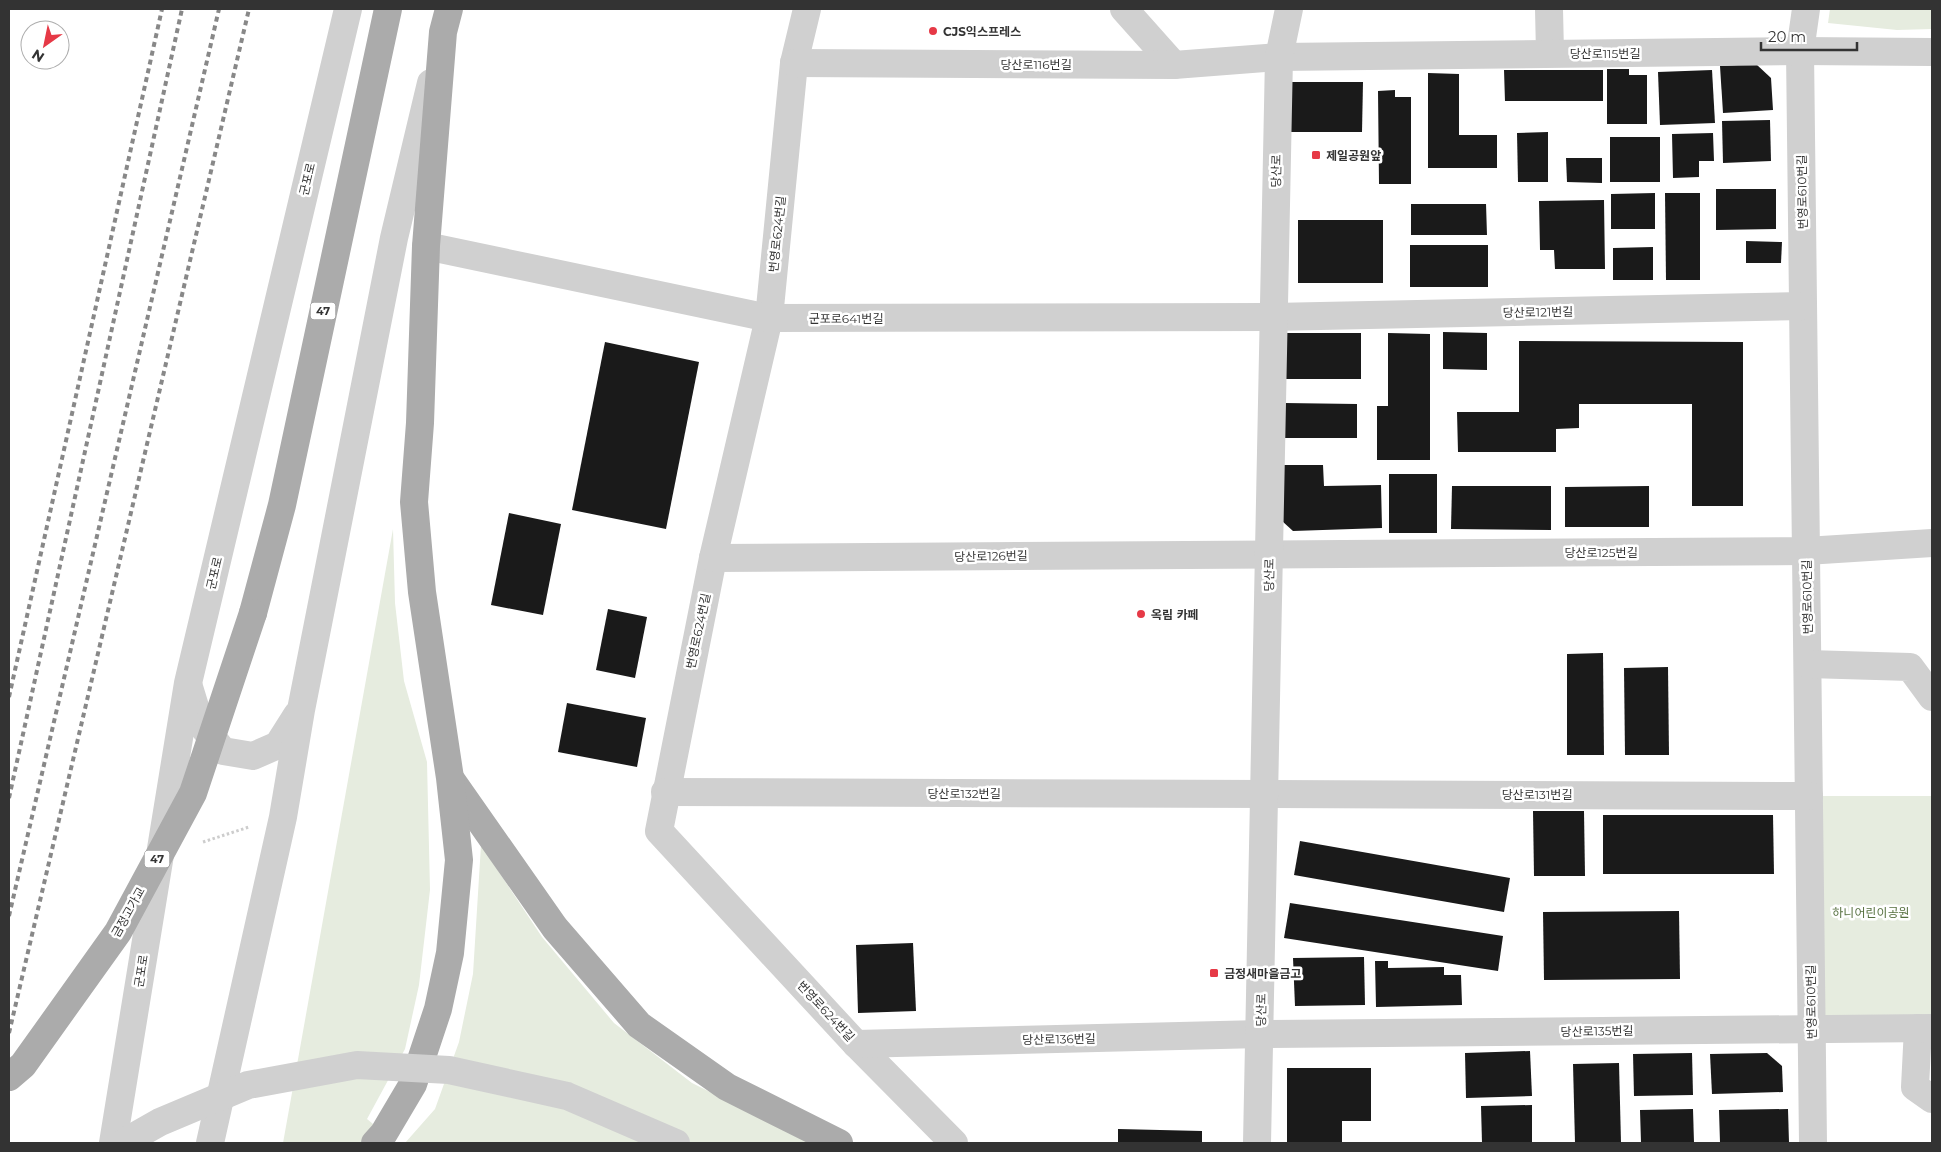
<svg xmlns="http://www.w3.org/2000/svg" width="1941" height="1152" viewBox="0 0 1941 1152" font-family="Montserrat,'Noto Sans KR',sans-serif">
<rect width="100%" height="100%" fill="#fff"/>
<g fill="#e6ecdf">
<polygon points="1830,9 1932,9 1932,29 1897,30 1828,23"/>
<polygon points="393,529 395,603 404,681 427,762 430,890 419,985 405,1049 367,1119 396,1143 283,1143"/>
<polygon points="1809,796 1932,796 1932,1028 1812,1029"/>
<polygon points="481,845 542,937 614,1023 692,1083 813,1143 405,1143 435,1109 459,1042 473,974"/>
</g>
<g fill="#1a1a1a">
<polygon points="1756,64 1771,78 1773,110 1723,113 1720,66"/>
<polygon points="1607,69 1629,69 1629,75 1647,75 1647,124 1607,124"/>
<polygon points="1504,70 1603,70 1603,101 1505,101"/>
<polygon points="1712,70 1715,123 1660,125 1658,72"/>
<polygon points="1428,73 1459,74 1459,135 1497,135 1497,168 1428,168"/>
<polygon points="1287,82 1363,82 1362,132 1287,132"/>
<polygon points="1395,90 1395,97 1411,97 1411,184 1379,184 1378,91"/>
<polygon points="1770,120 1771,161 1723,163 1722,121"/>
<polygon points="1548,132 1548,182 1518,182 1517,133"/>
<polygon points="1713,133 1714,161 1699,161 1699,177 1673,178 1672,134"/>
<rect x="1610" y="137" width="50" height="45"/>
<polygon points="1566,158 1602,158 1602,183 1567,182"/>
<polygon points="1716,189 1776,189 1776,229 1716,230"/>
<polygon points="1655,193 1655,229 1611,229 1611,194"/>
<polygon points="1665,193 1700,193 1700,280 1666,280"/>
<polygon points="1604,200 1605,269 1555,269 1554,250 1540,250 1539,201"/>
<polygon points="1411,204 1486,204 1487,235 1411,235"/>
<rect x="1298" y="220" width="85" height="63"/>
<polygon points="1746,241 1782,242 1781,263 1746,263"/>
<rect x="1410" y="245" width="78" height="42"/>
<polygon points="1653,247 1653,280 1613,280 1613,248"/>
<polygon points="1443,332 1487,333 1487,370 1443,369"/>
<rect x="1282" y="333" width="79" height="46"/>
<polygon points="1388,333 1430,334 1430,460 1377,460 1377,406 1388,406"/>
<polygon points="1519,341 1743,342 1743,506 1692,506 1692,404 1579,404 1579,428 1556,429 1556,452 1458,452 1457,412 1519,412"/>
<polygon points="605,342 699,362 666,529 572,510"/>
<polygon points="1284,403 1357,404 1357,438 1285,438"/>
<polygon points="1280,465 1323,465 1324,486 1381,485 1382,528 1293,531 1282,521"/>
<rect x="1389" y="474" width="48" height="59"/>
<polygon points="1452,486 1551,486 1551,530 1451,529"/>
<polygon points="1649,486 1649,527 1565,527 1565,487"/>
<polygon points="509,513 561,524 543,615 491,605"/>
<polygon points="608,609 647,617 635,678 596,670"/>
<polygon points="1603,653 1604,755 1567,755 1567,654"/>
<polygon points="1668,667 1669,755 1625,755 1624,668"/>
<polygon points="567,703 646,718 637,767 558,752"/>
<polygon points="1533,811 1584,811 1585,876 1534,876"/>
<polygon points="1603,815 1773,815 1774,874 1603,874"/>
<polygon points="1300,841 1510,878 1504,912 1294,875"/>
<polygon points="1290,903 1503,936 1498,971 1284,938"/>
<polygon points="1679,911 1680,979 1544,980 1543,912"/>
<polygon points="913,943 916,1011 858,1013 856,945"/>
<polygon points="1364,957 1365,1005 1295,1006 1293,958"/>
<polygon points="1375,961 1388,961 1388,968 1444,967 1444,975 1461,975 1462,1005 1376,1007"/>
<polygon points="1530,1051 1532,1096 1466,1098 1465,1053"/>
<polygon points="1692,1053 1693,1095 1634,1096 1633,1054"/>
<polygon points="1767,1053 1782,1066 1783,1092 1712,1094 1710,1054"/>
<polygon points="1619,1063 1621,1143 1575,1143 1573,1064"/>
<polygon points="1287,1068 1371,1068 1371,1121 1342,1121 1342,1143 1287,1143"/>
<polygon points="1532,1105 1532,1143 1482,1143 1481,1106"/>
<polygon points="1693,1109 1694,1143 1641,1143 1640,1110"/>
<polygon points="1788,1109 1789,1143 1720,1143 1719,1110"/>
<polygon points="1118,1129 1202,1131 1202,1143 1118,1143"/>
</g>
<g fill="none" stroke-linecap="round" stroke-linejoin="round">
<polyline stroke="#cdcdcd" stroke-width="3" stroke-dasharray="2.5 2.5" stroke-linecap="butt" points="203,842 249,827"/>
<g stroke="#d0d0d0" stroke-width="28">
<polyline points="807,9 794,63 769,318 713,558 659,831 856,1044 954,1143"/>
<polyline points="1124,9 1174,65"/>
<polyline points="1549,9 1550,53"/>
<polyline points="1806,9 1800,51 1813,1143"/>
<polyline points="794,63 1174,65 1279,57 1800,51 1932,52"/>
<polyline points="426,246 769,318 1272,317 1803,306"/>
<polyline points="713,558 1806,551 1932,543"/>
<polyline points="1808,664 1910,667 1932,697"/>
<polyline points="665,792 1809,796"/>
<polyline points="1918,1028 1915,1087 1932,1099"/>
<polyline points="856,1044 1261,1034 1932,1028"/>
</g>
<g stroke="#d0d0d0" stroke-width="28">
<polyline points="189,687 200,723 223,751 253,756 278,745 297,715"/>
<polyline points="113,1143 188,683 348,9"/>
<polyline points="210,1143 283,817 301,710 394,238 431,83"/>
<polyline points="1257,1143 1279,57 1289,9"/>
</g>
<g stroke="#ababab" stroke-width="28">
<polyline points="253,613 282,505 388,9"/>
<polyline points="452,781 555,928 639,1025 727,1087 839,1143"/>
<polyline points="375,1143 384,1133 413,1084 438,1009 450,953 459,860 450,778 422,592 414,502 420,423 426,246 443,32 449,9"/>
</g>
<g stroke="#888" stroke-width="4" stroke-dasharray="5 4" stroke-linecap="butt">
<polyline points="9,697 162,9"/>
<polyline points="9,798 182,9"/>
<polyline points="9,916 219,9"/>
<polyline points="9,1033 249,9"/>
</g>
<polyline stroke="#d0d0d0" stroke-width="28" points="123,1143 160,1122 248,1085 357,1065 449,1070 567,1096 676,1143"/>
<polyline stroke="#ababab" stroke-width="28" points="9,1077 23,1065 118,932 193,793 253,613"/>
</g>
<g fill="#e63946" stroke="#fff" stroke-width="2">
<circle cx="933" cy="31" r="5"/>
<rect x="1311" y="150" width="10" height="10" rx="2.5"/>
<circle cx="1141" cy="614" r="5"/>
<rect x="1209" y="968" width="10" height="10" rx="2.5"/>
</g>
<g text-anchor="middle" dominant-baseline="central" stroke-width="5" stroke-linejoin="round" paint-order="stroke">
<g fill="#fff" stroke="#707070" stroke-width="1">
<rect x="310.5" y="302.5" width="25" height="17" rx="4"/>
<rect x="144.5" y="850.5" width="25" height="17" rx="4"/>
</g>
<g font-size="11" font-weight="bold" fill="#333">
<text x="323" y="311">47</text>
<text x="157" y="859">47</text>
</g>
<g font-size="12" font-weight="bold" fill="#333" stroke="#fff" text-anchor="start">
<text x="943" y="31">CJS익스프레스</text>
<text x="1326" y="155">제일공원앞</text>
<text x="1151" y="614">옥림 카페</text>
<text x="1224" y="973">금정새마을금고</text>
</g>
<g font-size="12" fill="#333" stroke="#fff">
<text x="1605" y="53">당산로115번길</text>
<text x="1036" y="64">당산로116번길</text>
<text transform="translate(1276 171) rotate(-89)">당산로</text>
<text transform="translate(307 179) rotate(-77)">군포로</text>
<text transform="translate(1802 192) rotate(-91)">번영로610번길</text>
<text transform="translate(777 234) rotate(-84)">번영로624번길</text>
<text transform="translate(1538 312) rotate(-1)">당산로121번길</text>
<text x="846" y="318">군포로641번길</text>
<text x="1601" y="552">당산로125번길</text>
<text transform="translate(991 556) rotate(-1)">당산로126번길</text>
<text transform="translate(214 573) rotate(-77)">군포로</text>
<text transform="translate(1269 575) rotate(-89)">당산로</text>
<text transform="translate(1807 597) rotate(-91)">번영로610번길</text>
<text transform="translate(698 631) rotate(-78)">번영로624번길</text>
<text x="964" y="793">당산로132번길</text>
<text x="1537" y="794">당산로131번길</text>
<text transform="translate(128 912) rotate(-61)">금정고가교</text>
<text transform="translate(141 971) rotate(-81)">군포로</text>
<text transform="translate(1811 1002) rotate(-91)">번영로610번길</text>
<text transform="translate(1261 1010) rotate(-89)">당산로</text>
<text transform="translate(826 1011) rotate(47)">번영로624번길</text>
<text transform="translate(1597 1031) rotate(-1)">당산로135번길</text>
<text transform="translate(1059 1039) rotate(-1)">당산로136번길</text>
</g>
<g font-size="12" fill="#56703f" stroke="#fff">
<text x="1871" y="912">하니어린이공원</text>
</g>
</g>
<rect width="1941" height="1152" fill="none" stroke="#333333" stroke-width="20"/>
<g transform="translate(45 45) rotate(213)"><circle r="24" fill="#ffffff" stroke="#adadad"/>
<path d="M0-4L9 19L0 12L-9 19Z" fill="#e63946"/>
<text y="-8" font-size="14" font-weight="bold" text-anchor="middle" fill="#333333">N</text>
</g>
<path d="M1761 42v8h96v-8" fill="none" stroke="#333333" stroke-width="2.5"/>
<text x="1768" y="42" font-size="15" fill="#333333" stroke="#ffffff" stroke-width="4" paint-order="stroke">20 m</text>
</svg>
